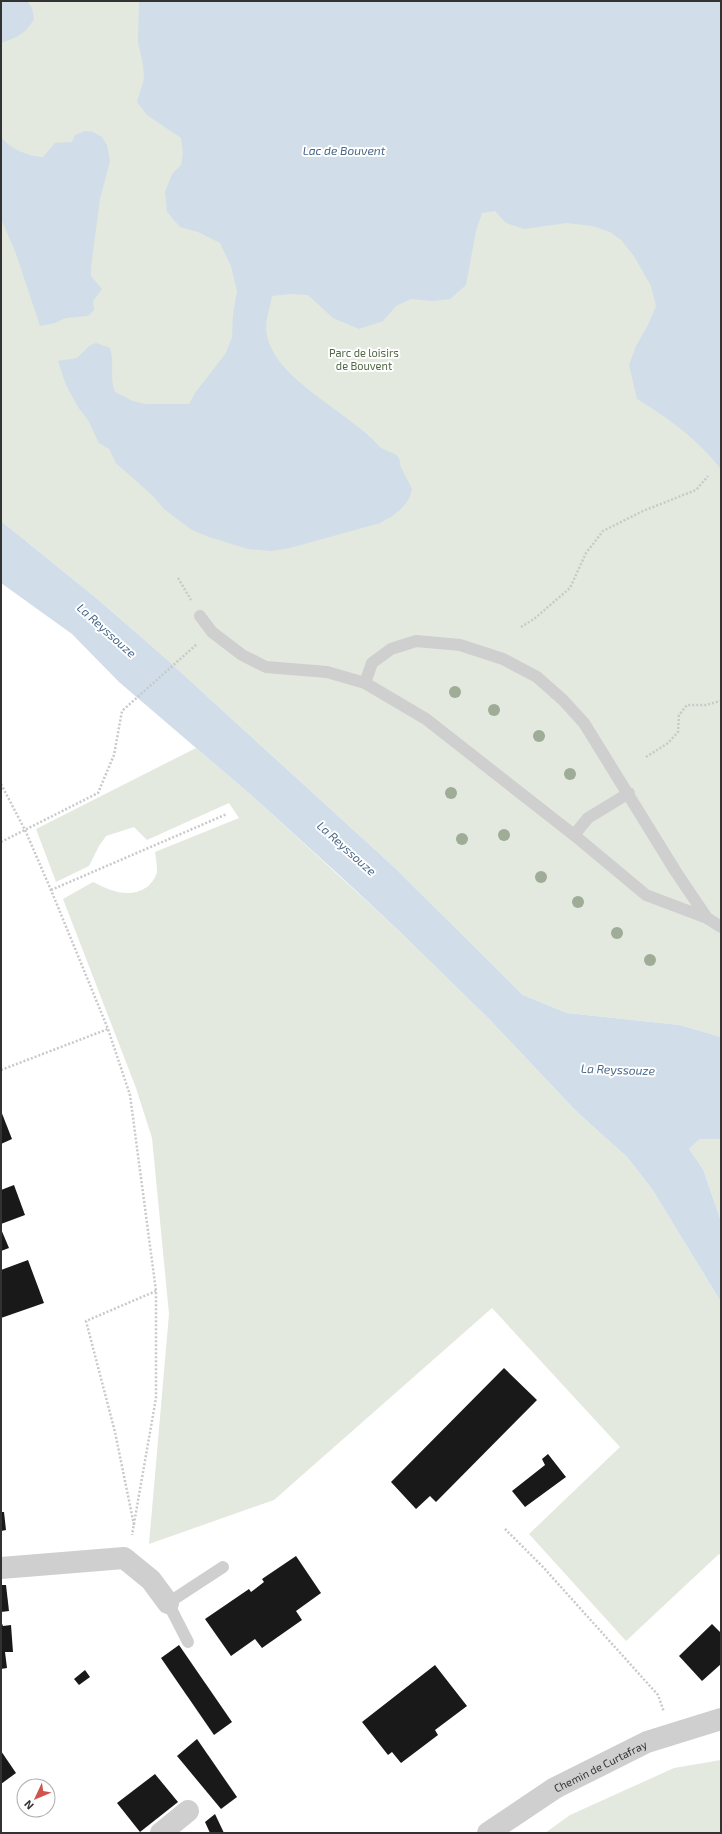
<svg xmlns="http://www.w3.org/2000/svg" width="722" height="1834" viewBox="0 0 722 1834" font-family="'Exo 2',sans-serif">
<rect width="100%" height="100%" fill="#fff"/>
<g fill="#e3e9df">
<polygon points="1,1 721,1 721,1037 680,1025 567,1013 523,995 395,868 163,656 95,597 1,521"/>
<path d="M 196,748 L 251,795 L 397,929 L 489,1019 L 576,1111 L 627,1157 L 652,1189 L 721,1302 L 721,1556 L 719,1554 L 626,1641 L 529,1534 L 620,1447 L 492,1308 L 274,1500 L 149,1544 L 169,1314 L 152,1138 L 136,1088 L 63,899 L 93,882 C 111,891 129,899 147,887 C 151,884 156,877 157,872 C 157,865 156,859 155,852 L 239,818 L 229,803 L 147,840 L 134,827 L 106,836 L 99,846 L 89,866 L 56,882 L 36,829 Z"/>
<polygon points="700,1139 721,1139 721,1221 703,1169 689,1149"/>
<polygon points="721,1760 721,1833 545,1833 570,1815 674,1768"/>
</g>
<g fill="#d1dde9">
<path d="M 1,1 L 27,1 L 32,8 L 34,19 C 25,34 18,37 1,43 Z"/>
<path d="M 139,1 L 721,1 L 721,469 C 696,438 671,420 637,399 L 629,365 L 636,346 L 648,325 L 656,306 L 651,286 L 634,256 L 621,240 L 610,232 L 592,226 L 567,223 L 524,229 L 506,223 L 495,211 L 482,213 L 476,231 L 466,285 L 450,299 L 433,301 L 411,299 L 396,306 L 383,321 L 359,329 L 333,318 L 308,295 L 291,294 L 272,296 C 270,308 264,323 267,335 C 275,380 351,413 379,446 C 384,452 395,451 399,458 C 400,461 400,465 401,467 C 404,474 409,482 412,489 L 409,499 L 402,508 L 391,517 L 380,523 L 290,548 L 271,551 L 248,549 L 209,537 L 192,530 L 164,509 L 153,496 L 116,463 L 109,449 L 99,443 L 88,420 L 78,407 L 66,385 L 58,361 L 77,358 L 89,346 L 96,343 L 110,348 C 115,364 109,378 115,392 L 133,401 L 145,404 L 189,404 L 195,393 L 226,353 L 232,337 L 233,315 L 237,291 L 231,266 L 220,243 L 198,232 L 180,227 L 167,212 L 165,192 L 172,174 L 181,165 L 183,153 L 181,138 L 147,115 L 137,102 L 144,79 L 143,64 L 138,43 Z"/>
<path d="M 85,131 L 93,132 L 102,137 L 107,145 L 110,161 L 100,199 L 91,267 L 91,276 L 102,289 L 93,301 L 94,310 L 88,316 L 66,318 L 55,323 L 40,326 L 15,251 L 1,219 L 1,136 C 7,148 30,157 43,157 L 55,143 L 72,142 L 75,135 Z"/>
<polygon points="1,521 95,597 163,656 395,868 523,995 567,1013 680,1025 721,1037 721,1139 700,1139 689,1149 703,1169 721,1221 721,1302 652,1189 627,1157 576,1111 489,1019 397,929 338,874 251,795 119,682 72,634 1,583"/>
</g>
<g fill="#191919">
<polygon points="1,1111 12,1139 1,1144"/>
<polygon points="14,1185 25,1215 1,1224 1,1190"/>
<polygon points="1,1229 9,1248 1,1251"/>
<polygon points="28,1260 44,1303 1,1318 1,1270"/>
<polygon points="504,1368 537,1400 436,1502 430,1496 416,1509 391,1482"/>
<polygon points="548,1454 566,1477 525,1507 512,1491 545,1465 542,1459"/>
<polygon points="1,1512 4,1512 6,1530 1,1531"/>
<polygon points="296,1556 321,1593 296,1611 302,1620 262,1648 255,1639 231,1656 205,1619 249,1589 251,1592 264,1582 262,1579"/>
<polygon points="1,1585 6,1585 9,1611 1,1612"/>
<polygon points="1,1621 3,1626 11,1625 13,1652 5,1652 7,1668 1,1669"/>
<polygon points="712,1624 721,1633 721,1664 702,1681 679,1656"/>
<polygon points="179,1645 232,1722 214,1735 161,1658"/>
<polygon points="435,1665 467,1706 435,1730 438,1735 401,1763 392,1752 388,1755 362,1722"/>
<polygon points="85,1670 90,1677 79,1685 74,1679"/>
<polygon points="197,1739 237,1797 221,1809 177,1756"/>
<polygon points="1,1751 16,1773 1,1784"/>
<polygon points="155,1774 178,1802 140,1832 117,1803"/>
<polygon points="215,1814 224,1833 210,1833 205,1822"/>
</g>
<g fill="none" stroke-linecap="round" stroke-linejoin="round">
<g stroke="#c9c9c9" stroke-width="2.5" stroke-dasharray="2 2" stroke-linecap="butt">
<polyline points="178,578 191,600"/>
<polyline points="521,627 534,619 570,588 586,553 603,531 643,511 696,490 708,476"/>
<polyline points="646,757 668,743 678,732 679,715 687,705 706,705 720,701"/>
<polyline points="1,784 25,830 51,890 108,1029 130,1095 156,1291 156,1398 132,1535"/>
<polyline points="1,842 98,793 114,755 122,711 197,644"/>
<polyline points="51,890 227,814"/>
<polyline points="1,1070 108,1029"/>
<polyline points="134,1525 115,1432 86,1321 156,1291"/>
<polyline points="505,1529 543,1567 658,1695 664,1712"/>
</g>
<g stroke="#cfcfcf" stroke-width="12">
<polyline points="200,616 212,632 242,655 266,667 327,672 365,683 426,719 574,835 646,895 707,918"/>
<polyline points="365,683 372,663 391,649 416,641 460,645 503,659 537,677 563,700 584,723 676,872 707,918 721,927"/>
<polyline points="574,835 588,818 629,793"/>
<polyline points="188,1642 168,1603 223,1567"/>
</g>
<g stroke="#cfcfcf" stroke-width="22">
<polyline points="1,1568 124,1558 151,1580 168,1603"/>
<polyline points="161,1833 188,1811"/>
<path id="s1" d="M 488,1833 L 555,1788 L 647,1742 L 721,1719"/>
</g>
</g>
<g fill="#9fac98">
<circle cx="455" cy="692" r="6"/>
<circle cx="494" cy="710" r="6"/>
<circle cx="539" cy="736" r="6"/>
<circle cx="570" cy="774" r="6"/>
<circle cx="451" cy="793" r="6"/>
<circle cx="504" cy="835" r="6"/>
<circle cx="462" cy="839" r="6"/>
<circle cx="541" cy="877" r="6"/>
<circle cx="578" cy="902" r="6"/>
<circle cx="617" cy="933" r="6"/>
<circle cx="650" cy="960" r="6"/>
</g>
<g text-anchor="middle" dominant-baseline="central" stroke-width="4" stroke-linejoin="round" paint-order="stroke">
<g font-size="11" fill="#506844" stroke="#fff">
<text x="364" y="352">Parc de loisirs<tspan x="364" dy="13">de Bouvent</tspan></text>
</g>
<g font-size="11" fill="#323232" stroke="#fff">
<text stroke="none"><textPath href="#s1" startOffset="131">Chemin de Curtafray</textPath></text>
</g>
<g font-size="12" font-style="italic" fill="#49688a" stroke="#fff">
<text x="344" y="150">Lac de Bouvent</text>
<text transform="translate(107 630) rotate(42)">La Reyssouze</text>
<text transform="translate(347 848) rotate(42)">La Reyssouze</text>
<text transform="translate(618 1069) rotate(2)">La Reyssouze</text>
</g>
</g>
<rect width="722" height="1834" fill="none" stroke="#323232" stroke-width="4"/>
<g transform="translate(36 1798) rotate(226)"><circle r="19" fill="#ffffff" stroke="#adadad"/>
<path d="M0-3L7 15L0 10L-7 15Z" fill="#d0534c"/>
<text y="-6" font-size="11" font-weight="bold" text-anchor="middle" fill="#323232">N</text>
</g>
</svg>
